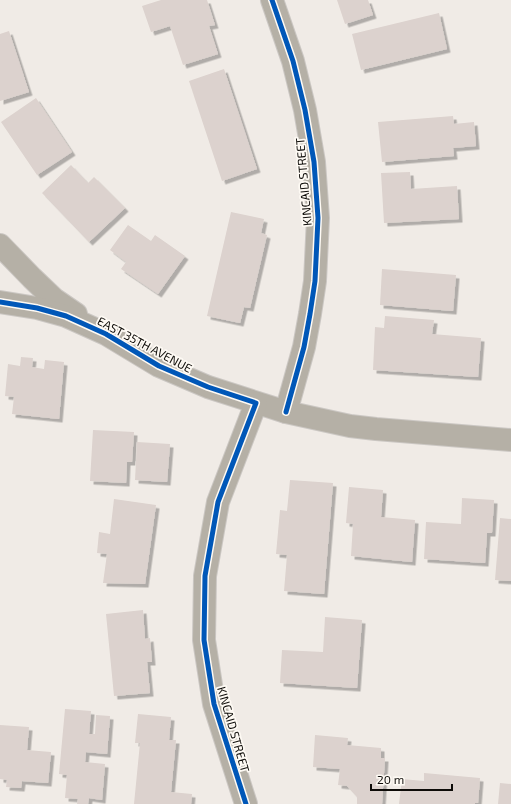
<svg xmlns="http://www.w3.org/2000/svg" width="511" height="804" viewBox="0 0 511 804" font-family="'Exo 2',sans-serif">
<defs>
<filter id="shadow"><feDropShadow dx="3.5" dy="3.5" stdDeviation="0" flood-color="#0004"/></filter>
</defs>
<rect width="100%" height="100%" fill="#f0ebe6"/>
<g fill="#dcd2ce" filter="url(#shadow)">
<polygon points="161,0 207,0 215,25 209,26 218,54 183,65 170,26 151,32 142,6"/>
<polygon points="337,0 368,0 373,15 345,24"/>
<polygon points="439,13 447,49 361,70 352,34"/>
<polygon points="9,31 29,92 0,101 0,34"/>
<polygon points="224,69 257,169 222,181 189,81"/>
<polygon points="36,98 72,152 37,175 1,122"/>
<polygon points="453,116 454,124 474,122 476,146 453,148 454,156 382,162 378,122"/>
<polygon points="71,165 88,183 94,177 125,208 89,242 42,193"/>
<polygon points="410,172 411,189 457,186 459,219 384,223 381,173"/>
<polygon points="231,212 264,219 261,233 267,235 250,308 244,307 240,323 207,316"/>
<polygon points="128,225 151,241 155,235 185,256 158,294 121,269 126,262 110,250"/>
<polygon points="382,269 456,275 453,311 380,305"/>
<polygon points="385,316 434,320 432,334 481,338 478,377 373,370 375,327 384,328"/>
<polygon points="21,357 33,358 32,367 44,369 45,360 64,362 59,419 12,414 14,397 5,396 8,364 20,366"/>
<polygon points="93,430 134,432 132,462 127,462 126,483 90,481"/>
<polygon points="137,442 170,444 167,482 135,480"/>
<polygon points="290,480 333,483 324,594 284,591 287,555 276,554 280,510 287,511"/>
<polygon points="349,487 383,490 381,517 415,520 412,562 351,556 353,524 346,523"/>
<polygon points="462,498 494,500 492,533 487,533 485,563 424,559 426,522 461,524"/>
<polygon points="114,499 156,505 145,584 103,583 107,554 97,553 99,532 110,534"/>
<polygon points="500,518 511,519 511,581 495,580"/>
<polygon points="143,610 145,639 150,638 152,662 147,662 150,693 114,696 106,614"/>
<polygon points="325,617 362,620 357,688 280,683 282,650 323,652"/>
<polygon points="65,709 91,711 89,734 95,734 96,715 110,716 107,754 86,752 85,762 105,764 102,800 89,798 88,804 77,804 78,799 65,798 67,775 59,774"/>
<polygon points="138,714 171,717 169,740 176,740 171,792 192,794 191,804 134,804 140,743 135,743"/>
<polygon points="0,725 29,727 27,750 51,752 48,783 22,781 21,788 6,787 7,780 0,779"/>
<polygon points="315,735 348,738 347,745 381,748 381,758 385,758 382,804 357,804 357,797 347,786 338,785 340,769 313,767"/>
<polygon points="424,773 480,778 478,803 475,803 475,804 399,804 402,779 424,781"/>
<polygon points="500,783 511,784 511,804 498,804"/>
</g>
<g fill="none" stroke-linecap="round" stroke-linejoin="round">
<defs>
<g id="street">
<polyline points="272,0 293,61 305,110 314,162 318,218 315,281 310,314 304,347 286,412"/>
<polyline points="0,245 32,278 54,299 76,314"/>
<polyline points="0,302 37,308 66,316 106,334 159,366 208,387 286,412 350,426 376,429 511,440"/>
<polyline points="246,804 214,704 204,640 205,576 218,502 256,403"/>
</g>
</defs>
<use href="#street" stroke="#cbc7c3" stroke-width="24"/>
<use href="#street" stroke="#b5b0a6" stroke-width="22"/>
<defs>
<g id="cycleway">
<polyline points="272,0 293,61 305,110 314,162 318,218 315,281 310,314 304,347 286,412"/>
<polyline points="0,302 37,308 66,316 106,334 159,366 208,387 256,403 218,502 205,576 204,640 214,704 246,804"/>
</g>
</defs>
<use href="#cycleway" stroke="#fefaf4" stroke-width="8"/>
<use href="#cycleway" stroke="#0057b8" stroke-width="5"/>
</g>
<g text-anchor="middle" dominant-baseline="central" stroke-width="3.5" stroke-linejoin="round" paint-order="stroke">
<g font-size="12" fill="#0d0b08" stroke="#fefaf4">
<text transform="translate(303 182) rotate(-95)">KINCAID STREET</text>
<text transform="translate(145 344) rotate(28)">EAST 35TH AVENUE</text>
<text transform="translate(234 729) rotate(74)">KINCAID STREET</text>
</g>
</g>
<path d="M371 784v6h81v-6" fill="none" stroke="#0d0b08" stroke-width="2"/>
<text x="377" y="784" font-size="12" fill="#0d0b08" stroke="#fefaf4" stroke-width="3" paint-order="stroke">20 m</text>
</svg>
